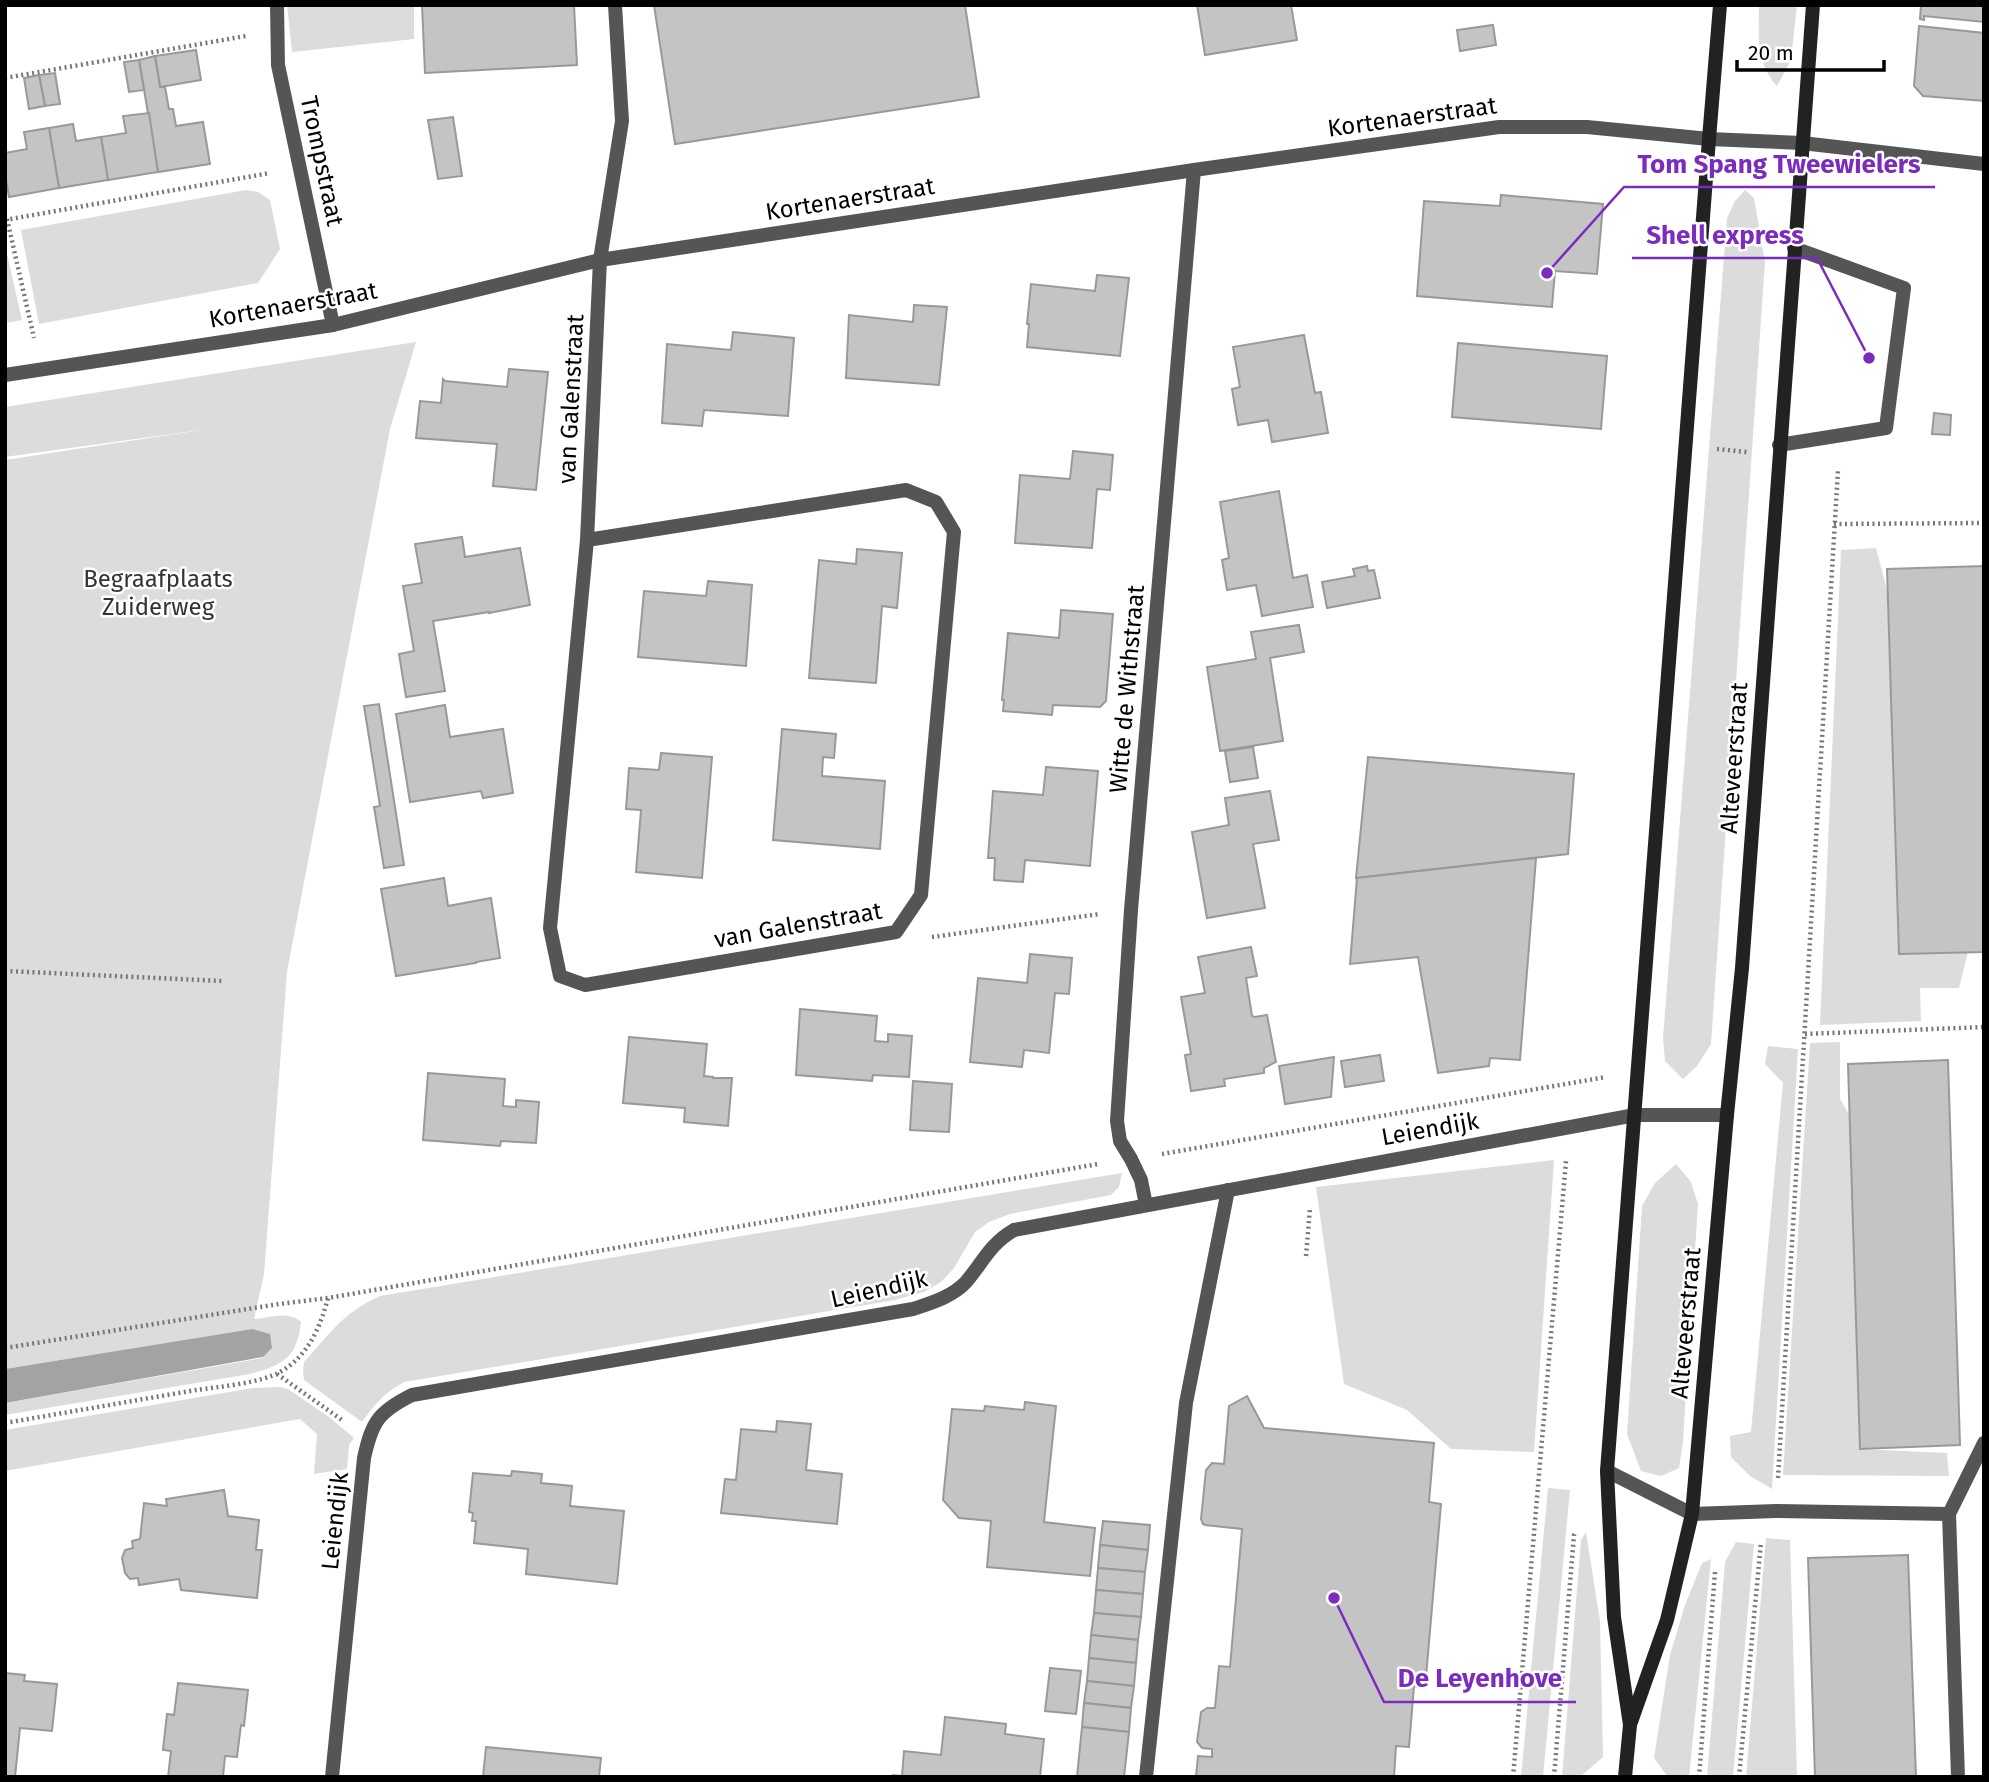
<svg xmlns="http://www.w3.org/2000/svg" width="1989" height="1782" viewBox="0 0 1989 1782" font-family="'Fira Sans',sans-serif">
<rect width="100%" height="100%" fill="#fff"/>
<g fill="#dcdcdc">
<polygon points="287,5 414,5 414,39 292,52"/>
<path d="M 1759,5 L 1797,5 L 1791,60 L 1777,86 C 1755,61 1759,36 1759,5 Z"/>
<polygon points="246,190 258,192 270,200 280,249 258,283 39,324 21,230"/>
<polygon points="1745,190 1754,198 1765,262 1711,1044 1697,1066 1683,1079 1665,1061 1663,1038 1727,218 1735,201"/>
<polygon points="5,245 22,320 5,323"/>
<path d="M 416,342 L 390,429 L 287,972 L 264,1274 L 254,1319 C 270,1318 288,1310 301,1322 C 297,1358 283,1365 250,1374 L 5,1415 L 5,1403 L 263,1358 L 252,1329 L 5,1369 L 5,460 L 208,429 L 5,457 L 5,407 Z"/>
<polygon points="1876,548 1887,590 1899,954 1968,952 1959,988 1920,988 1921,1021 1820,1025 1841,550"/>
<polygon points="1840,1042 1840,1099 1850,1116 1860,1449 1947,1453 1949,1476 1783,1475 1810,1043"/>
<polygon points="1768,1046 1798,1049 1772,1489 1750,1476 1731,1457 1730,1436 1751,1432 1783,1083 1765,1064"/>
<polygon points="1554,1160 1534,1452 1451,1449 1407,1410 1344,1384 1316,1187"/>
<polygon points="1676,1164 1691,1182 1698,1204 1683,1441 1679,1468 1661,1476 1641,1471 1627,1434 1642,1206 1655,1183"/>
<path d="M 1122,1173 L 1119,1187 L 1111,1195 L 1010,1214 L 989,1222 L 975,1232 L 954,1268 L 941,1282 L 924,1292 L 895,1300 L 404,1382 C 385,1392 374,1405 362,1422 L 304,1380 L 303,1371 L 304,1362 C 331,1333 342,1313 380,1296 Z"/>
<polygon points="280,1387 288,1389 329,1417 354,1438 349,1445 347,1469 314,1474 317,1434 300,1419 5,1471 5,1430 253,1388"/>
<polygon points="1548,1488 1570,1490 1543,1777 1521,1777"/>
<polygon points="1586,1532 1600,1621 1603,1757 1580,1777 1562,1777 1581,1540"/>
<polygon points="1766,1538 1790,1540 1797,1777 1746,1777"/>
<polygon points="1736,1542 1754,1544 1733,1777 1707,1777 1725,1562"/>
<polygon points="1711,1559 1689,1777 1668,1777 1654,1758 1670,1655 1685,1605 1702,1563"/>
</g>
<polygon fill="#a3a3a3" points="252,1329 270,1334 272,1348 263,1357 5,1403 5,1369"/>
<g fill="#c4c4c4" stroke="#999" stroke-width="2">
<polygon points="422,5 574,5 577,65 425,73"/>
<polygon points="654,5 965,5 979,97 675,144"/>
<polygon points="1197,5 1291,5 1297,40 1205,55"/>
<polygon points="1921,5 1984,5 1984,22 1924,16 1924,20 1920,19"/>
<polygon points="1493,25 1496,45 1460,51 1457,30"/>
<polygon points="1919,26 1984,33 1984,101 1923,96 1914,86"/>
<polygon points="196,50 201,80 160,87 155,56"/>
<polygon points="155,56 160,87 165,87 169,109 173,109 176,126 203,122 210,164 158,172 139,60"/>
<polygon points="139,60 144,90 129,92 124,62"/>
<polygon points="55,73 60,104 45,106 39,75"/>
<polygon points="39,75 45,106 29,109 24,78"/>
<polygon points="149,113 158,172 108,180 101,137 126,133 123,116"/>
<polygon points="453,117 462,176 438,179 428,120"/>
<polygon points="73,124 76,141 101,137 108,180 59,188 49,128"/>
<polygon points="49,128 59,188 9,197 5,173 5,153 27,149 24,132"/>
<polygon points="1501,195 1603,204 1597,274 1555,271 1552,307 1417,296 1424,201 1500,206"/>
<polygon points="1097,275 1129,278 1120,356 1027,347 1029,324 1027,324 1031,284 1095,291"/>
<polygon points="914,305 947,307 939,385 846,378 849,315 913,322"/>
<polygon points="733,332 794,338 788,416 704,410 702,426 662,423 667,344 731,350"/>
<polygon points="1304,335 1315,393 1321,392 1328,433 1272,442 1268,420 1238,425 1232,389 1240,387 1233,347"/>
<polygon points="1458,343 1607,356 1601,429 1452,417"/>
<polygon points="509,369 548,372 536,490 493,486 497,444 416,438 420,401 441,403 443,379 445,381 507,387"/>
<polygon points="1934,413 1951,415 1950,435 1932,434"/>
<polygon points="1073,451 1113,455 1110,490 1097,489 1092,548 1015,543 1020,475 1070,479"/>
<polygon points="1279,491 1293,578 1307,575 1313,607 1262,616 1256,585 1227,590 1222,560 1229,558 1220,502"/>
<polygon points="462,537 465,557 520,548 530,605 489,613 489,612 433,621 445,691 406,697 399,654 414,651 403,586 422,583 415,544"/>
<polygon points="857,549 902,553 897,608 882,606 876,683 809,678 819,560 856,564"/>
<polygon points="1367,566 1368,571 1374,570 1380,598 1327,608 1322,582 1355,576 1353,569"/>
<polygon points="1984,566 1984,952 1899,954 1887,569"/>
<polygon points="708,581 752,585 746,666 638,657 644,591 706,596"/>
<polygon points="1061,610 1113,614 1106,701 1100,707 1053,705 1052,715 1003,711 1004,700 1002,700 1008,633 1059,638"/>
<polygon points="1299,625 1304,652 1270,658 1283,741 1220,751 1207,667 1256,659 1251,632"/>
<polygon points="379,704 404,865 384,868 374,807 380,806 364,706"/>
<polygon points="445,705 450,737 503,729 513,793 483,798 481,791 410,802 396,714"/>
<polygon points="782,729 836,734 834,758 823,757 822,776 885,781 880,849 773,840"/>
<polygon points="1253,747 1258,778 1230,782 1225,751"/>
<polygon points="661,753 712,757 702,878 636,872 641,810 626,809 629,768 659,770"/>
<polygon points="1368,757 1574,774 1568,854 1356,878"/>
<polygon points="1046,767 1098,771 1090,866 1025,860 1023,882 994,880 995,858 988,858 993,791 1043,795"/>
<polygon points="1270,791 1279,840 1253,844 1265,908 1207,918 1192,832 1229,825 1225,798"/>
<polygon points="1536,858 1520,1060 1490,1058 1489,1066 1438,1073 1418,957 1350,964 1357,878"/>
<polygon points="444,878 448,906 491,898 500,958 476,962 476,963 396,976 381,889"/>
<polygon points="1251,947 1257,976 1246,978 1252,1016 1255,1017 1267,1015 1276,1062 1264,1068 1264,1073 1224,1079 1225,1086 1191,1091 1185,1055 1191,1054 1181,997 1205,993 1198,957"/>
<polygon points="1030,954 1072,958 1069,994 1055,993 1049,1053 1024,1050 1022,1067 970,1062 978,978 1027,983"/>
<polygon points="800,1009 877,1016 875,1041 888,1042 888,1034 912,1036 909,1077 873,1075 872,1081 796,1075"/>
<polygon points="629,1037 707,1044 704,1076 713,1077 713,1078 732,1078 728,1126 684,1122 685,1108 623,1103"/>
<polygon points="1380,1055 1384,1081 1345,1087 1341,1061"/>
<polygon points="1334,1057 1331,1097 1285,1104 1279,1066"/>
<polygon points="1948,1060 1960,1445 1860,1449 1848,1064"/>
<polygon points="428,1073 505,1079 503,1106 516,1107 516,1100 539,1102 536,1143 501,1141 500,1146 423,1140"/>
<polygon points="913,1081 952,1084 949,1132 910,1130"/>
<polygon points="1247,1396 1264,1428 1434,1443 1429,1502 1441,1504 1425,1688 1414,1686 1409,1747 1396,1746 1394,1777 1196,1777 1198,1756 1212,1757 1212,1749 1202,1748 1197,1742 1201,1712 1207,1708 1215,1708 1219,1666 1230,1667 1242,1529 1205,1525 1203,1524 1201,1519 1206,1470 1212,1463 1224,1464 1229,1406"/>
<polygon points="1025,1402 1056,1406 1044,1522 1095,1528 1090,1576 987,1567 991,1521 959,1518 943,1500 952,1409 984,1411 985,1406 1024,1410"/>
<polygon points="777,1421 811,1424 806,1470 842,1474 837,1524 721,1513 725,1479 736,1480 741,1429 776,1432"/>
<polygon points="512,1471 542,1474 541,1483 572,1486 570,1506 624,1511 617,1584 526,1574 528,1549 474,1543 476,1521 472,1521 473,1513 469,1512 473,1473 511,1476"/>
<polygon points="224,1490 228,1516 259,1520 256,1550 262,1550 257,1598 181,1590 179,1579 139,1585 138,1578 130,1579 125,1573 122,1558 125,1550 133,1548 132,1541 140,1539 144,1503 167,1506 166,1499"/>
<polygon points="1103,1521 1150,1525 1148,1550 1100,1545"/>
<polygon points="1100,1545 1148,1550 1145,1572 1098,1568"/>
<polygon points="1908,1555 1916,1777 1815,1777 1808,1558"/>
<polygon points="1098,1568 1145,1572 1143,1594 1096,1590"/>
<polygon points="1096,1590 1143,1594 1141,1617 1094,1613"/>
<polygon points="1094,1613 1141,1617 1138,1640 1091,1635"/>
<polygon points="1091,1635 1138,1640 1136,1663 1089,1658"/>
<polygon points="1089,1658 1136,1663 1134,1686 1087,1681"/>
<polygon points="1050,1668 1081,1671 1076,1714 1045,1711"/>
<polygon points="5,1673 25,1675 24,1681 57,1684 52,1731 20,1728 15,1777 5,1777"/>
<polygon points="1087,1681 1134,1686 1131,1708 1084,1703"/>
<polygon points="178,1683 248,1690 244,1726 241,1725 237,1757 225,1756 223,1777 168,1777 171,1751 163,1750 167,1714 174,1715"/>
<polygon points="1084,1703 1131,1708 1129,1732 1082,1727"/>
<polygon points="945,1717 1006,1724 1005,1734 1044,1739 1040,1777 893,1777 893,1775 902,1776 904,1751 941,1755"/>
<polygon points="1082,1727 1129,1732 1124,1777 1077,1777"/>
<polygon points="486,1747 601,1758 599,1777 483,1777"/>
</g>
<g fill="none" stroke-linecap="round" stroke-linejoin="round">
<g stroke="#777" stroke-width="4.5" stroke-dasharray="2 3.5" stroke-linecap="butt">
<polyline points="5,78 246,36"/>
<polyline points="7,219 34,338"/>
<polyline points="5,220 270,173"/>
<polyline points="1717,449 1747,452"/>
<polyline points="1834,524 1984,523"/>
<polyline points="932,937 1100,914"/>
<polyline points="5,971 222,981"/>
<polyline points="1805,1034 1984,1027"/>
<polyline points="1162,1154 1606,1077"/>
<polyline points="1306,1256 1310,1208"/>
<polyline points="5,1348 279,1304 328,1298 1098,1164"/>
<polyline points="277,1374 342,1420"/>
<path d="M 5,1423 C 69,1412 132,1401 196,1390 C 218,1387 261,1383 280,1372 C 308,1356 320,1328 328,1298"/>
<polyline points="1778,1478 1838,470"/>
<polyline points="1513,1777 1566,1161"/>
<polyline points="1554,1777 1574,1535 1576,1531"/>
<polyline points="1699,1777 1715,1572"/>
<polyline points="1739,1777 1761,1542"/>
</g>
<g stroke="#555" stroke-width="14">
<polyline points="600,260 622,121 615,5"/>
<polyline points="1779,445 1886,428 1904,288 1794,248"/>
<polyline points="1146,1777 1186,1403 1228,1190"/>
</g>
<g stroke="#555" stroke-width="14">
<polyline points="277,5 278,65 333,325"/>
<polyline points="5,375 333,325 600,260 1194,170 1499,127 1587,127 1709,139 1802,143 1984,164"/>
<polyline points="587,540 906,490 936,502 954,532 921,895 896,932 585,985 560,976 550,928 587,540 600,260"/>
<polyline points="1146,1205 1141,1180 1131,1159 1120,1141 1117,1121 1131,910 1194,170"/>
<polyline points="1607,1471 1692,1514 1776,1511 1949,1514 1984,1443"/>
<polyline points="1949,1514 1958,1777"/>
<path d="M 332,1777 L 364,1458 C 372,1422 378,1412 412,1395 L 913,1309 C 931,1303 952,1297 966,1282 C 983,1262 990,1244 1014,1230 L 1635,1115 L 1727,1115"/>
</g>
<g stroke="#222" stroke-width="14">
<polyline points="1631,1722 1667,1620 1692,1514 1727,1115 1742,968 1813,5"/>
<polyline points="1625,1777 1630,1725 1614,1617 1607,1471 1709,139 1720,5"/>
</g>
</g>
<g text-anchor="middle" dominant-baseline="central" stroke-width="5" stroke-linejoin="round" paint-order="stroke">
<g font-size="24" fill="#000" stroke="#fff">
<text transform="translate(1412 117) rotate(-8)">Kortenaerstraat</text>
<text transform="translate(322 161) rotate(78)">Trompstraat</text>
<text transform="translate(850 199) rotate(-9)">Kortenaerstraat</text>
<text transform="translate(293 305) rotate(-10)">Kortenaerstraat</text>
<text transform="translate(571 399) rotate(-87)">van Galenstraat</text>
<text transform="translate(1127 689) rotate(-85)">Witte de Withstraat</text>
<text transform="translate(1734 758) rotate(-86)">Alteveerstraat</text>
<text transform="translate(798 925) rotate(-10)">van Galenstraat</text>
<text transform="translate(1430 1129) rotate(-10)">Leiendijk</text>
<text transform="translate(879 1289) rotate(-13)">Leiendijk</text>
<text transform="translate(1686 1323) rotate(-85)">Alteveerstraat</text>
<text transform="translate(335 1521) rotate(-84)">Leiendijk</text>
</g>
<g font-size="24" fill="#333" stroke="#fff">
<text x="158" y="579">Begraafplaats<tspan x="158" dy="28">Zuiderweg</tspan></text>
</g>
</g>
<path fill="none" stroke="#7b2cbf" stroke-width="2.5" d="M1547 273L1624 187H1935M1869 358L1817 258H1632M1334 1598L1384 1702H1576"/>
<g fill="#7b2cbf" stroke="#fff" stroke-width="2.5">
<circle cx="1547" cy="273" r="7"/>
<circle cx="1869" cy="358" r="7"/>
<circle cx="1334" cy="1598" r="7"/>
</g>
<g font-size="26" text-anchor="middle" font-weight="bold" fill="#7b2cbf" stroke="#fff" stroke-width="5" stroke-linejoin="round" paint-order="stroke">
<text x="1779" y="173">Tom Spang Tweewielers</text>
<text x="1725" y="244">Shell express</text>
<text x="1480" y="1687">De Leyenhove</text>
</g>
<rect width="1989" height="1782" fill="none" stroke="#000000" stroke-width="14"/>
<path d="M1737 60v10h147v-10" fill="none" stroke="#000000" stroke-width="3.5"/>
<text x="1748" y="60" font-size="21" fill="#000000" stroke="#ffffff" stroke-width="5" paint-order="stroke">20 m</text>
</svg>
